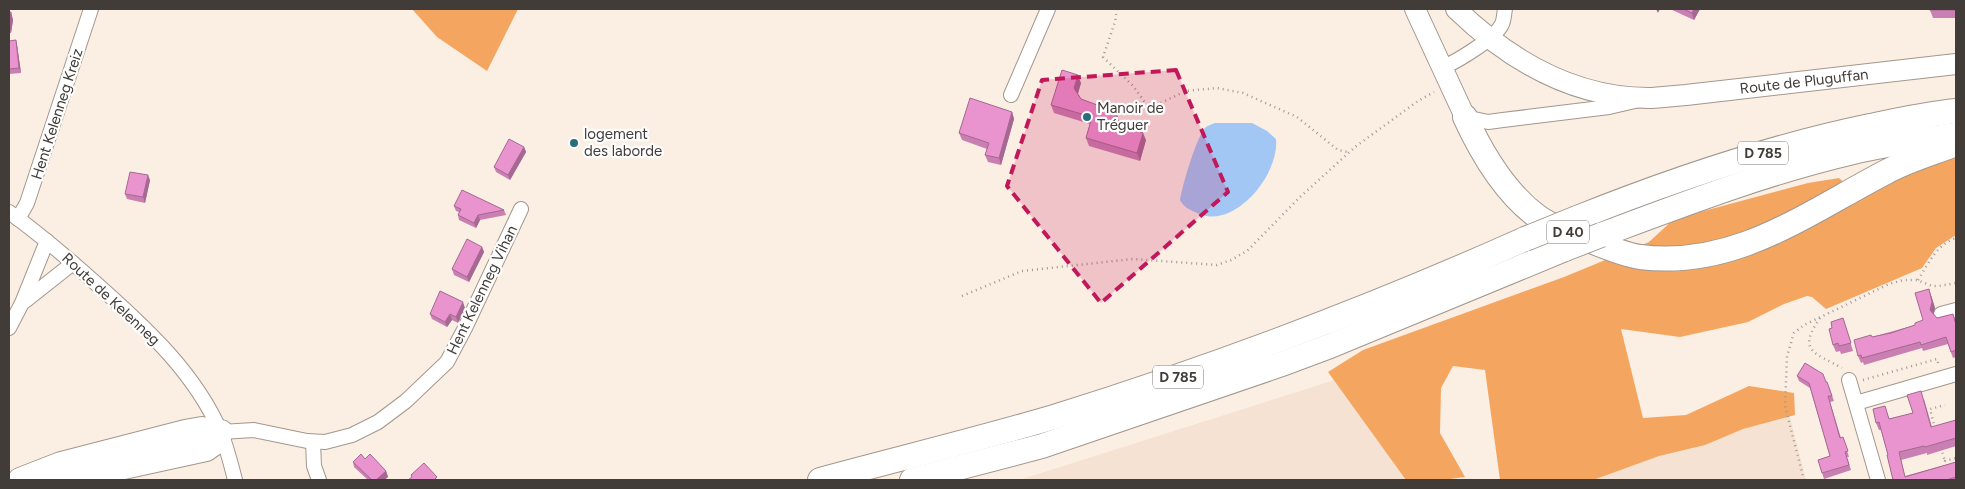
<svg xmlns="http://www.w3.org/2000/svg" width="1965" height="489" viewBox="0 0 1965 489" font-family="Figtree,sans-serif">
<rect width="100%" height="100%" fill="#fbeee3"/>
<g fill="#f5e2d2">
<polygon points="1338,379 1414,480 1019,480"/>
<polygon points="1783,390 1806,480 1501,480 1617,465"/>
</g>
<g fill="#f4a660">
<polygon points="412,9 518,9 487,71 437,37"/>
<polygon points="1956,157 1956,235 1936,248 1922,268 1826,309 1812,297 1807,296 1784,304 1748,322 1680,337 1621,329 1643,418 1686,415 1749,386 1794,393 1795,415 1743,429 1705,445 1659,456 1593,480 1500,480 1485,370 1453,366 1441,388 1440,433 1465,477 1442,480 1406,480 1328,372 1363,350 1564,277 1649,242 1674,219 1808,183 1839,178 1860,197 1899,178"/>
</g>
<path fill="#a3c7f5" d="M 1215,123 L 1252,123 L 1267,131 L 1276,139 C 1280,174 1233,233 1195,212 C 1188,209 1184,207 1180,200 C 1182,187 1196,138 1205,128 C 1207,126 1212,124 1215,123 Z"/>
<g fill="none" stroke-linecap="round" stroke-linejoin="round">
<defs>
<g id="minor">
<path d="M 1442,68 C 1457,61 1495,39 1502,24 C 1504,20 1504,14 1505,9"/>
<polyline points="1011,95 1048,9"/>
<polyline points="1465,117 1488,122 1503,120 1609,107 1635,101"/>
<path d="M 9,212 C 41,235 71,261 100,287 C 147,329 196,374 221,433 C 227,448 231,464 235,480"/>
<polyline points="18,219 27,203 91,9"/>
<polyline points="25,301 73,263"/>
<polyline points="1941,314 1956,310"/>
<polyline points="9,328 22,303 47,241"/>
<polyline points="1849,380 1878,480"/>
<polyline points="1856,403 1956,374"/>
<polyline points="221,432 254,430 307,441 325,442 352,435 378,422 406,401 447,362 465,328 521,209"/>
<polyline points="313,442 314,466 319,480"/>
</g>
<g id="secondary">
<polyline points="1415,9 1465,117"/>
<path id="s1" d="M 1456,9 C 1510,61 1574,99 1652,98 C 1663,97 1675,96 1686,95 L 1956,64"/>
</g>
<g id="trunk">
<path d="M 1465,117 C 1482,154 1505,193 1538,217 C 1552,227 1570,233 1586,239 C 1603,246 1622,254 1640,257 C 1735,269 1807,213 1886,172 C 1908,160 1933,153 1956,144"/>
<path d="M 1577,218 C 1672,180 1769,147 1870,126 C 1899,120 1927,114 1956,111"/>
<path d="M 1601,235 C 1684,204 1767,172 1853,152 C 1887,144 1921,140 1954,135"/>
<polyline points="20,480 61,464 185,432 202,429 221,432 216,442 206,449 64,480"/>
<path d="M 820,480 C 897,459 976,440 1054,417 C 1214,367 1371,308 1525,239"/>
<polyline points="912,480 1042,446 1279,365 1330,346 1565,249"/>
</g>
</defs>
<use href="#minor" stroke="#a3978d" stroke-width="16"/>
<use href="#secondary" stroke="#a3978d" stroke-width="22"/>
<use href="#trunk" stroke="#a3978d" stroke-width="26"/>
<g stroke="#a19891" stroke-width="2.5" stroke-dasharray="1 4" stroke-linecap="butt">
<polyline points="1117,9 1115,22 1103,57 1133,86 1144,101 1152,107 1186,91 1217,88 1243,93 1297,117 1338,150 1348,152"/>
<path d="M 1918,280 C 1929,263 1936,245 1956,238"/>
<polyline points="962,296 1022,271 1133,259 1217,265 1231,260 1247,251 1299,198 1355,147 1418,101 1434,92"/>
<path d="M 1820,318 C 1796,352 1816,353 1842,368"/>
<polyline points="1863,380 1937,359 1939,366"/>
<polyline points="1935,428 1930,409 1945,405"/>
<polyline points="1941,448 1945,461"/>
<polyline points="1947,466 1945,461 1956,458"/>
<polyline points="1804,480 1785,406 1787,356 1794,333 1804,325 1889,284 1904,280 1917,280 1932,286 1939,286 1956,283"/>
</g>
<use href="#minor" stroke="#fff" stroke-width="14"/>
<use href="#secondary" stroke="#fff" stroke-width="20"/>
<use href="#trunk" stroke="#fff" stroke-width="24"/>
<defs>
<g id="trunk-bridge">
<polyline points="1525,239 1577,218"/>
<polyline points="1565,249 1601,235"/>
</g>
</defs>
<use href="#trunk-bridge" stroke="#a3978d" stroke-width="26" stroke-linecap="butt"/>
<use href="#trunk-bridge" stroke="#fff" stroke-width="24"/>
</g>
<g fill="#c97fb2">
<polygon points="1670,9 1700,9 1694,20"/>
<polygon points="1956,9 1956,18 1933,18 1930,10"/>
<polygon points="9,12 11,12 13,20 11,33 9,33"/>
<polygon points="9,41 17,45 21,73 9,74"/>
<polygon points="1081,83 1078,94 1081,99 1119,120 1117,125 1146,140 1140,161 1089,146 1086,138 1090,124 1054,113 1051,105"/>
<polygon points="1012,112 1014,119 1001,165 988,162 985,155 987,149 962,140 959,133"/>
<polygon points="524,147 526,152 510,180 496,172 494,167"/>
<polygon points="150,180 145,203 127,199 125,194"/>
<polygon points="454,206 504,210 506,215 480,220 476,228 459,220 458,215 459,212 456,211"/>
<polygon points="482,247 484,252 469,282 454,275 452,269"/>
<polygon points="1931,295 1935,308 1933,314 1937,318 1953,314 1956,323 1956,357 1953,358 1948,344 1923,351 1922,348 1864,365 1863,362 1861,363 1858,356 1872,337 1915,325 1923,320"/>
<polygon points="465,308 458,323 452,320 447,327 432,319 430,314"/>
<polygon points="1843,318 1853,351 1841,354 1840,351 1836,352 1833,345 1832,328"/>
<polygon points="1797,376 1826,382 1829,387 1834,401 1830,402 1841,438 1843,437 1849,457 1847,457 1851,470 1824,479 1818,460 1830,456 1810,388 1799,381"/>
<polygon points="1924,399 1932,427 1956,420 1956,446 1927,455 1927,453 1901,460 1905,476 1956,462 1956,480 1893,480 1888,455 1881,430 1879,430 1876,423 1885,406 1889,419 1913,413"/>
<polygon points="365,459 386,471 388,477 384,480 368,480 354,467 353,462"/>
</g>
<g fill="#a46891">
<polygon points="1656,9 1660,9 1658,13"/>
<polygon points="1694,9 1700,9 1694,20 1692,13"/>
<polygon points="11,12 13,20 11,33 9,26"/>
<polygon points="16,40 17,45 21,73 19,68"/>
<polygon points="1078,75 1081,83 1077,96 1074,88"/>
<polygon points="1012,112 1014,119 1001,165 999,158"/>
<polygon points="1116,112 1119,120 1115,132 1112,124"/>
<polygon points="1143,133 1146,140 1140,161 1137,153"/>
<polygon points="524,147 526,152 510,180 508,175"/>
<polygon points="148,175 150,180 145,203 143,197"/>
<polygon points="478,215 480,220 476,228 474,223"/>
<polygon points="482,247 484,252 469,282 467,277"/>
<polygon points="1929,289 1935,308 1933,317 1930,310"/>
<polygon points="463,302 465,308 458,323 456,317"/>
<polygon points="450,314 452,320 447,327 445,322"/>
<polygon points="386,471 388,477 384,480 376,480"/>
</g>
<g fill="#ea94cf" stroke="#a46891">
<polygon points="1683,9 1694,9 1692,13"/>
<rect x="1930" y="9" width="26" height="1"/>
<polygon points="9,12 11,12 9,25"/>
<polygon points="16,40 19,68 9,69 9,41"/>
<polygon points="1062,70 1078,75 1074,88 1081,99 1116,112 1112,124 1143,133 1137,153 1086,138 1092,117 1051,105"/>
<polygon points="970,98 1012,112 999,158 985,155 989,143 959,133"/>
<polygon points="509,139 524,147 508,175 494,167"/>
<polygon points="130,172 148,175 143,197 125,194"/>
<polygon points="462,190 504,210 478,215 474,223 458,215 461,209 454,206"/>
<polygon points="467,239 482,247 467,277 452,269"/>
<polygon points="1929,289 1932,302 1930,310 1937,318 1953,314 1956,325 1956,350 1951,352 1946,337 1921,345 1920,342 1862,358 1861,355 1858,356 1854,340 1871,335 1872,337 1891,333 1915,325 1915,323 1923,320 1915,293"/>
<polygon points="440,291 463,302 456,317 450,314 445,322 430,314"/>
<polygon points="1843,318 1851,343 1839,346 1838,343 1833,345 1829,329 1832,328 1831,322"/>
<polygon points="1805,363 1823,374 1826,382 1827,382 1832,396 1828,396 1840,438 1843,437 1848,451 1845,452 1849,465 1822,473 1818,460 1830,456 1809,383 1797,376"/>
<polygon points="1921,391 1931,427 1956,420 1956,438 1925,447 1924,446 1899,452 1905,477 1956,462 1956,477 1946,480 1893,480 1887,455 1888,455 1879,422 1876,423 1873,409 1885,406 1889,419 1913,413 1907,395"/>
<polygon points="361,454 365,459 370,454 386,471 376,480 372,480 353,462"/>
<polygon points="424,463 437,477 434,480 408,480 412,477 411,475"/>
</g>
<path fill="#c2185b" fill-opacity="0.2" stroke="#c2185b" stroke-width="4" stroke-dasharray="10 6" stroke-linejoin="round" d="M 1176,70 L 1228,192 L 1101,303 L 1007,186 L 1042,80 Z"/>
<g fill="#296c7e" stroke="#fefefe" stroke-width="2">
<circle cx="1087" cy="117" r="5"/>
<circle cx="574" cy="143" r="5"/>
</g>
<g text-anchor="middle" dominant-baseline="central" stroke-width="4.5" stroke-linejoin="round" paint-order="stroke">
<g fill="#fefefe" stroke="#7a7673" stroke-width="1">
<rect x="1738" y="141.5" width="50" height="23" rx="4"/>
<rect x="1547" y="220.5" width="42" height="23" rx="4"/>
<rect x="1153" y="365.5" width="50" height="23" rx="4"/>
</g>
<g font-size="14" font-weight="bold" fill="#413c38">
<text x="1763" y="153">D 785</text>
<text x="1568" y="232">D 40</text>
<text x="1178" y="377">D 785</text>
</g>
<g font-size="15" fill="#413c38" stroke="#fefefe">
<text stroke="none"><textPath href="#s1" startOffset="374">Route de Pluguffan</textPath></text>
<text transform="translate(57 114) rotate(-72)">Hent Kelenneg Kreiz</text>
<text transform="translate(482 290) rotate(-64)">Hent Kelenneg Vihan</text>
<text transform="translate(111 299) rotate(43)">Route de Kelenneg</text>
</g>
<g font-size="15" fill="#413c38" stroke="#fefefe" text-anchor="start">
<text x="1097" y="108">Manoir de<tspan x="1097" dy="17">Tréguer</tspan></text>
<text x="584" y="134">logement<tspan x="584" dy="17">des laborde</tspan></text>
</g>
</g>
<rect width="1965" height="489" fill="none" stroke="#413c38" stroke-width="20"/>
</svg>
